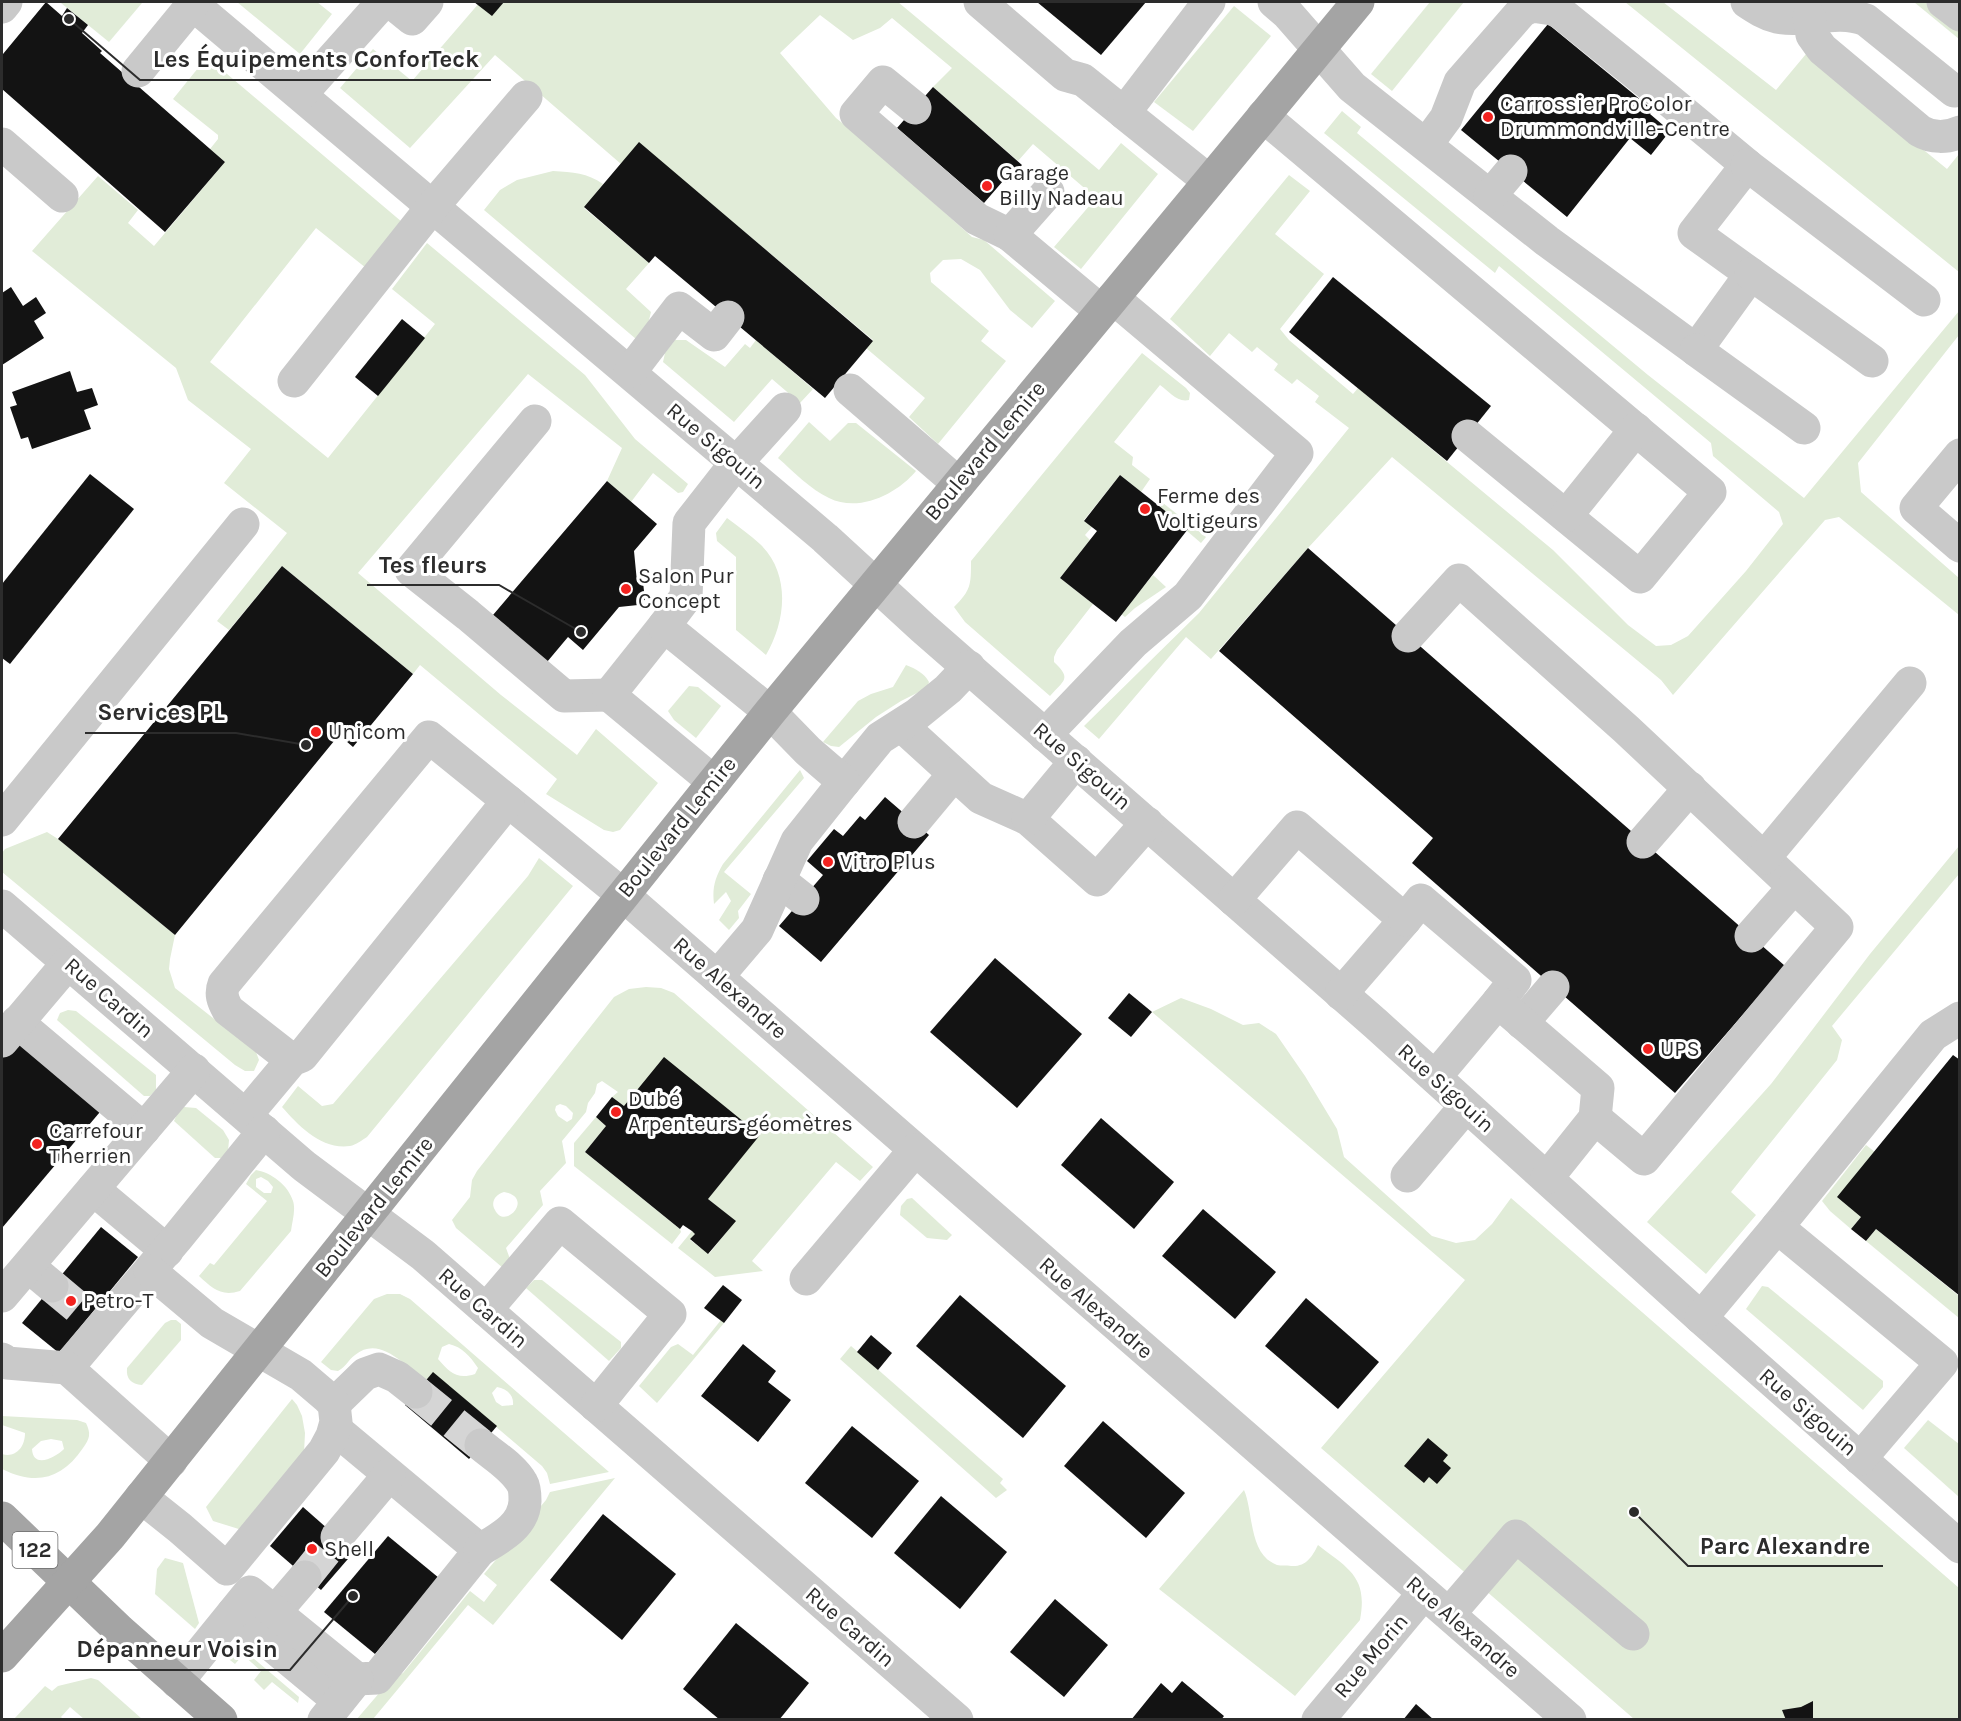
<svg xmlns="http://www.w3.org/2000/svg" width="1961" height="1721" viewBox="0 0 1961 1721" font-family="Karla,sans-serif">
<rect width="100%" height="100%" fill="#fff"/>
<g fill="#e1ecd8" fill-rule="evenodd">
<polygon points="62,2 141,2 142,3 109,42 61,3"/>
<polygon points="237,2 317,2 332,14 300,54"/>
<polygon points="480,2 898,2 1099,170 1121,143 1158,174 1081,269 1054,247 1096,198 1033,144 1018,161 933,87 952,68 892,18 880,28 853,40 820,15 780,53 836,118 868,144 972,237 984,240 1055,301 1032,328 1010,310 980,270 961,259 943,260 930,273 931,282 989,331 981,341 1006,361 938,444 909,417 925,398 866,348 873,340 639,143 621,164 495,55 410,148 340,88 373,49 412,81"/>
<polygon points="1430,2 1464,2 1392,91 1371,74"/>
<polygon points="1625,2 1663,2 1776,90 1806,54 1947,169 1959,154 1959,272"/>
<polygon points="1914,2 1926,2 1959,30 1959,39"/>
<polygon points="1234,6 1271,36 1193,131 1154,102"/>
<polygon points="207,57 402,222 366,268 316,228 210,362 328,458 435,324 392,289 427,243 585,375 635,439 688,484 683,492 678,493 653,473 631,502 607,481 622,448 528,374 358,573 501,695 577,755 596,729 658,783 620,830 613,832 604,830 546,794 557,779 420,665 413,674 282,566 229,630 217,621 287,533 224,483 251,449 188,400 176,368 32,251 98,176 138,210 128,223 154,246 225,162 210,149 218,139 218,135 173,99"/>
<polygon points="1342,111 1361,127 1357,133 1648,375 1804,498 1959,311 1959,335 1858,463 1861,492 1959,578 1959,615 1839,517 1825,520 1673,695 1661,680 1392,457 1308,548 1211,659 1186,637 1099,739 1084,726 1199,613 1349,428 1315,402 1319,396 1297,379 1292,384 1274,370 1278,364 1257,347 1252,352 1229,333 1210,356 1170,319 1289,175 1310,191 1275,234 1324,274 1280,329 1289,340 1353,394 1358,388 1553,550 1628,625 1656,646 1671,645 1688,636 1746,571 1783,524 1779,512 1713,456 1711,443 1499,266 1495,273 1324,133"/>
<path d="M 553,171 C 573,172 587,173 603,184 L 584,208 L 649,263 L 626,289 L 651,312 L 648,324 L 636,339 L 484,210 L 500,190 L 517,180 Z"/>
<polygon points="675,340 686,340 725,367 745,344 750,348 756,340 813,389 800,403 772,379 734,422 663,362 665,353"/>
<path d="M 1142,353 L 1186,388 L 1190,393 L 1189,400 C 1177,403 1169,391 1160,385 L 1114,442 L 1133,457 L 1132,465 L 1150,479 L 1141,492 L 1120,475 L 1084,520 L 1092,527 L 1085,535 L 1090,540 L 1060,578 L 1093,604 L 1057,650 L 1054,657 L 1054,662 C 1072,679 1064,680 1050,696 L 965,622 L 954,607 C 971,590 971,585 971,561 Z"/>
<path d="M 809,422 L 830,441 L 848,423 L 856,423 L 916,471 C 897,494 859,513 829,498 C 810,489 794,472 778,458 Z"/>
<polygon points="1163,503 1206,537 1201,543 1187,531 1188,529 1160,507"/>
<path d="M 727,518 C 738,526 750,535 760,544 C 791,574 786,621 766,655 L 736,630 L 736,557 L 717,541 L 716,533 Z"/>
<polygon points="1153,575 1166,587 1135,608 1125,617 1121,614"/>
<path d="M 906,665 C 916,669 924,673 929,682 L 927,688 L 901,701 L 876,717 L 839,747 L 831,746 L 823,742 L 858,701 L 871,694 L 893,687 Z"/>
<polygon points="689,686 698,687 721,706 696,738 674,720 668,711"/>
<path d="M 800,770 L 804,778 L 724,872 L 751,894 L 738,911 L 739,918 L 729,930 L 719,920 L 731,901 L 726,892 L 714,904 C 712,888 715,878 723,864 Z"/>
<polygon points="47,832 58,839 175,935 170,959 169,969 175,988 256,1052 259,1060 254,1071 245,1071 235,1065 2,872 2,853 5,849"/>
<polygon points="1959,846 1959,874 1832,1026 1842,1040 1837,1060 1731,1192 1756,1215 1706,1274 1647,1222 1771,1084 1870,954"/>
<path d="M 539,858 L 573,886 L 367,1137 C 362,1140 356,1145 350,1146 C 321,1150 299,1126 282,1107 L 298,1086 L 322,1106 L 333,1104 L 528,876 Z"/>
<path d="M 646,987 L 661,988 L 674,993 L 873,1167 L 860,1181 L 836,1162 L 752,1261 L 763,1271 L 715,1277 L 678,1248 L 692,1231 L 695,1234 L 690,1240 L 709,1254 L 735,1221 L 708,1199 L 624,1106 L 612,1097 L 618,1092 L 602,1081 L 597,1084 L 595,1093 L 588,1103 L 586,1112 L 562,1141 L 566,1163 L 540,1191 L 543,1205 L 506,1248 L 510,1259 L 503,1268 L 456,1228 L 452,1220 L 470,1197 L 472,1180 L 477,1171 L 614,997 L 629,989 ZM 560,1104 L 566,1106 L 573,1113 L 572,1119 L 567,1122 L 558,1116 L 555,1110 L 556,1106 ZM 504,1192 C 535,1197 505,1231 495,1210 C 490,1202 496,1194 504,1192 Z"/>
<polygon points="1181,998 1211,1009 1243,1025 1259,1023 1276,1034 1305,1076 1337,1129 1344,1157 1432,1236 1456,1243 1475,1240 1492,1224 1511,1198 1959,1588 1959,1719 1634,1719 1321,1448 1465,1280 1152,1012"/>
<polygon points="68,1010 76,1011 156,1075 156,1090 150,1096 144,1096 57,1020 60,1013"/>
<polygon points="184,1107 196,1108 223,1130 229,1140 228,1151 221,1158 215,1158 174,1121 178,1112"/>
<polygon points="596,1117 606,1126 585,1152 680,1229 681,1232 672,1244 574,1166 574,1143"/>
<polygon points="1866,1145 1875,1152 1861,1217 1851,1229 1830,1211 1822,1201"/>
<path d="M 256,1170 C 272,1173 288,1185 293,1201 C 296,1210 292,1222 291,1231 L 240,1291 C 221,1297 212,1288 199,1276 L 210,1263 L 214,1265 L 267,1201 L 246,1184 L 251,1175 ZM 261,1177 L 268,1181 L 273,1187 L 271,1193 L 264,1193 L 256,1187 L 256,1179 Z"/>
<polygon points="912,1198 952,1235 947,1240 927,1238 900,1215 901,1206 907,1199"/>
<polygon points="1876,1229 1959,1296 1959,1318 1866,1241"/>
<polygon points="534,1280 542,1280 621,1342 621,1348 609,1361 526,1288"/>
<polygon points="1762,1286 1768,1287 1883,1381 1883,1387 1863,1410 1746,1309"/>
<path d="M 387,1294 L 400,1294 L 410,1299 L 609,1472 L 550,1484 L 547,1473 L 542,1466 L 433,1373 L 424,1382 C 407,1367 380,1334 355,1355 C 348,1360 346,1367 338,1371 L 331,1370 L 321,1362 L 374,1299 ZM 449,1344 C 462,1347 470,1356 478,1368 L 475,1374 C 457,1380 449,1372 438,1359 L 442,1347 ZM 497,1387 C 507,1389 514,1395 513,1405 L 502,1406 L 496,1402 L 492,1393 Z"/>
<path d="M 171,1320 L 176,1320 L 181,1324 L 181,1340 L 142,1385 C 131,1384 126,1379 127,1368 L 165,1323 Z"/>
<polygon points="721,1320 724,1323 657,1403 639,1386 671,1347 678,1344 693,1355"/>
<polygon points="851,1346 1003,1479 1000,1483 1007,1490 996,1498 840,1359"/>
<polygon points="292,1399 297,1405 302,1416 305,1433 304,1453 242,1530 213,1521 206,1507"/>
<path d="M 2,1416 L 77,1420 L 86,1423 C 91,1434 90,1438 83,1448 C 62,1479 36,1486 2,1469 L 2,1454 C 15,1458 25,1448 25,1433 L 2,1425 ZM 51,1439 L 62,1441 L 64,1449 C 55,1458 33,1469 32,1449 L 41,1441 Z"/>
<polygon points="1928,1420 1959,1444 1959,1497 1904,1448"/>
<polygon points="615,1478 493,1625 468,1605 373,1719 356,1720 393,1677 403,1673 470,1591 484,1602 497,1585 484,1574 546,1500 550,1492"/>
<path d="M 1244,1490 C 1254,1513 1248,1554 1277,1565 C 1281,1566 1287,1565 1291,1566 C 1306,1567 1312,1557 1318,1545 C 1349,1569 1368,1577 1360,1620 L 1295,1696 L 1159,1589 Z"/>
<polygon points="165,1558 183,1563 199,1623 195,1629 155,1594 157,1569"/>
<polygon points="236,1647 240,1647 299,1697 298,1703 272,1682 264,1690 254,1680 261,1671 243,1655 235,1664 226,1657"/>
<polygon points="91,1678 98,1680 142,1719 84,1719 70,1707 61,1717 63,1719 14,1719 45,1686 52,1691 58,1686"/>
</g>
<g fill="#131313">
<polygon points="46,2 62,16 67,8 88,25 82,33 102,51 100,53 225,162 165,232 2,89 2,54 3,54"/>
<polygon points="474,2 504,2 492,16"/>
<polygon points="1037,2 1146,2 1101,55"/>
<polygon points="1548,24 1653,110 1650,114 1670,131 1651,155 1630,138 1567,217 1461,130"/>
<polygon points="933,87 1022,165 1006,183 1003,181 984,203 897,128"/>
<polygon points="639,142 873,341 825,398 655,256 649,263 584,207"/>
<polygon points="1333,277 1491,406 1447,461 1289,332"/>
<polygon points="11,287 23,306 36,297 46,313 34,321 44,338 2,365 2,293"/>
<polygon points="402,319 425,338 378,396 355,377"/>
<polygon points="70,371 77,392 92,388 98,405 84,410 91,429 32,449 28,437 21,439 10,407 17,405 12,392"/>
<polygon points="90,474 134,509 10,664 2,658 2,584"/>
<polygon points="1120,475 1188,529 1116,622 1060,578 1097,531 1084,521"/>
<polygon points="607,481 657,524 634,551 637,582 643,582 645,600 638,601 638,605 619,607 583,650 568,637 547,662 493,615"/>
<polygon points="1308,548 1785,966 1675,1093 1412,863 1433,838 1219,651"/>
<polygon points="282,566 413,674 353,747 339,735 175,935 58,839"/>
<polygon points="885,797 929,835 821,962 779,926 823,875 807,861 834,829 843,836 860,816 865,820"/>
<polygon points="995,958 1082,1034 1017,1108 930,1032"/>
<polygon points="1129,993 1152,1012 1131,1037 1108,1018"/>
<polygon points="20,1034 105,1106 2,1228 2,1055"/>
<polygon points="1953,1055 1960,1060 1960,1296 1876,1229 1866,1241 1851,1229 1861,1217 1837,1197"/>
<polygon points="664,1057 760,1135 708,1199 736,1221 708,1254 690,1239 695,1234 692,1231 683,1225 680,1229 585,1152 606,1126 596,1117 612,1097 624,1106"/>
<polygon points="1101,1118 1174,1182 1134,1229 1061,1165"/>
<polygon points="1203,1209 1276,1272 1235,1319 1162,1256"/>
<polygon points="101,1227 138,1257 59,1353 22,1323"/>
<polygon points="723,1285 742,1300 724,1323 704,1308"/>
<polygon points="960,1295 1066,1386 1023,1438 916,1346"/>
<polygon points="1306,1298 1379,1362 1338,1409 1265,1346"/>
<polygon points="871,1335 892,1353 878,1370 857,1352"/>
<polygon points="743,1344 776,1371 768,1382 791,1400 758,1442 701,1396"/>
<polygon points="433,1372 497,1426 469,1459 405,1405"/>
<polygon points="1103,1421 1185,1493 1146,1538 1064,1466"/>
<polygon points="852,1426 919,1481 872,1538 805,1483"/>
<polygon points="1428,1438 1448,1455 1443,1461 1451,1468 1437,1484 1429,1477 1424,1483 1404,1466"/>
<polygon points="941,1496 1007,1552 960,1609 894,1553"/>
<polygon points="303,1507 354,1552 321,1590 270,1546"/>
<polygon points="603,1514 676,1574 622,1640 550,1580"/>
<polygon points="388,1536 439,1578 375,1654 324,1612"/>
<polygon points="1055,1599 1108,1645 1064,1697 1010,1652"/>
<polygon points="736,1623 809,1683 779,1720 720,1720 683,1689"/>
<polygon points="1182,1681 1224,1716 1221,1720 1131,1720 1161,1683 1172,1693"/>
<polygon points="1813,1701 1813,1720 1786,1720 1782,1710 1801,1707"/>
<polygon points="1416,1704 1434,1720 1403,1720"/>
</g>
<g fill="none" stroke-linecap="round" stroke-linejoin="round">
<g stroke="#d5d5d5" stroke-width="33" stroke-dasharray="33 16" stroke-linecap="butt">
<polyline points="52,1286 89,1317"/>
<polyline points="416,1392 481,1445"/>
<polyline points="305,1577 337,1537"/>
</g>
<g stroke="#c9c9c9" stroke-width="33">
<polyline points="190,2 825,538 923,628 1376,1024 1701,1318 1960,1547"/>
<polyline points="391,2 412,19 427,2"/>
<polyline points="980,2 1065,75 1083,80 1124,113"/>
<polyline points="1274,2 1288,14 1352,87 1547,241 1696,350 1751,274 1694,233 1747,165 1665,97 1561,13 1552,9 1532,6 1522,11 1460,82 1446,118 1426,145"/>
<path d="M 1747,2 C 1756,8 1765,14 1777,17 C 1807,23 1836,8 1866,20 L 1954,91"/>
<polyline points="1943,2 1960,15"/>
<polyline points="2,7 6,2"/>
<path d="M 1809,16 L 1812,35 L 1822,49 L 1920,131 C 1932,138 1947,138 1960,132"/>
<polyline points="138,71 193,4"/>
<polyline points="301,94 383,2"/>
<polyline points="915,108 883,82 856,114 977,219 1010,235"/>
<polyline points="1263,116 1710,492 1640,577 1468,436"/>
<polyline points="2,144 62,196"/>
<polyline points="1747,165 1924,300"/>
<polyline points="1209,181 1124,113 1209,2"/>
<polyline points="1048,192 1010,235 1101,311"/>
<polyline points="1490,196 1511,171"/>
<polyline points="1751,274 1872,361"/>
<polyline points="1696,350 1804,428"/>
<polyline points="630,372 679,308 714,335 728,317"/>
<polyline points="294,381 433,206 526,97"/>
<polyline points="850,390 959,484"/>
<polyline points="535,421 411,570 468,615 564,696 609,695"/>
<polyline points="1960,455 1916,508 1960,546"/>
<polyline points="1566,516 1636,429"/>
<polyline points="664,626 609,695 714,782"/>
<polyline points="1408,636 1459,580 1626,729 1837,927 1644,1159 1595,1118"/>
<polyline points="902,726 981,798 1028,819 1097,880 1147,823"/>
<polyline points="1045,735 1133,643 1188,596 1297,453 1113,298"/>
<polyline points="844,782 880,738 916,715 948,689 969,667"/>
<polyline points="508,801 623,895 1570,1720"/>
<polyline points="1028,819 1076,761"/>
<polyline points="2,820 243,524"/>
<polyline points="914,822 954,774"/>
<polyline points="1643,842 1690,788"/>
<polyline points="1764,858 1910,683"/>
<polyline points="779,880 803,899"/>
<polyline points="1234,900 1297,827 1405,920 1341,994"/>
<polyline points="2,906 304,1166 423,1255 957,1720"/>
<polyline points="1405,920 1421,900 1515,980 1498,1002"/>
<polyline points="1751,936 1794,887"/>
<polyline points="717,977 757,930 797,841 844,782 808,751 770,712 664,626 686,597 689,523 736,463 785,409"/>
<polyline points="17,1022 144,1129"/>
<polyline points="1522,1023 1553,987"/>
<polyline points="2,1041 68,963"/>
<polyline points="1435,1077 1498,1002 1598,1088 1595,1118 1547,1178"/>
<path d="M 246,1115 L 292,1060 L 302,1056 L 508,801 L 429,737 L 224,984 C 220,994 223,1001 228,1010 L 292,1060"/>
<polyline points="1407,1176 1466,1106"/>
<polyline points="93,1189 167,1251"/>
<polyline points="1777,1227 1933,1035 1960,1018"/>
<polyline points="28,1266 52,1286"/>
<polyline points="806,1279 915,1150"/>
<polyline points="2,1296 194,1070"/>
<polyline points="486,1310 560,1223 670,1314 596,1406"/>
<polyline points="1701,1318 1777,1227 1942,1363 1860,1459"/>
<polyline points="2,1359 7,1363 67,1368 177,1238 264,1131"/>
<polyline points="67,1368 171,1461"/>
<polyline points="334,1404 365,1374 379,1369 397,1377 416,1392"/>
<polyline points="335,1429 480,1550 377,1678 357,1679"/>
<polyline points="141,1497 180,1528 227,1569 324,1451 332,1436 336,1422 334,1404 328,1398 301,1375 212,1323 150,1271"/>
<polyline points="337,1537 389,1475"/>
<path d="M 480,1550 C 500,1538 524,1526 525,1501 C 525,1495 525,1488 522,1483 C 513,1467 494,1456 481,1445"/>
<polyline points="275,1612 305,1577"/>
<polyline points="233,1613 339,1701"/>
<polyline points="1449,1614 1516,1536 1633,1634"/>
<polyline points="177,1682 250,1592 357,1679 324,1720"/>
<polyline points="1318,1720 1424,1593"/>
</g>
<g stroke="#a4a4a4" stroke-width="33">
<polyline points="2,1518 120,1631 221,1720"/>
<polyline points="2,1656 110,1536 770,712 1358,2"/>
</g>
</g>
<g fill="#f3221f" stroke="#fff" stroke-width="2">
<circle cx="1488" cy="117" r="6"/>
<circle cx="987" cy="186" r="6"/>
<circle cx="1145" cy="509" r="6"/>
<circle cx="626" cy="589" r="6"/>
<circle cx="316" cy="732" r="6"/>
<circle cx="828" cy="862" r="6"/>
<circle cx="1648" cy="1049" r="6"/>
<circle cx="616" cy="1112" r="6"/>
<circle cx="37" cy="1144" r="6"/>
<circle cx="71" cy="1301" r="6"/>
<circle cx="312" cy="1549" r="6"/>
</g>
<g text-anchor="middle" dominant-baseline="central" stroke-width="6" stroke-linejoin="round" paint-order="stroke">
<rect fill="#fff" stroke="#6b6b6b" stroke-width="1.5" x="12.5" y="1532" width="45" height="36" rx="4.5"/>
<g font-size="21" font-weight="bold" fill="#2c2c2c">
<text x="35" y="1550">122</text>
</g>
<g font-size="22" fill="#2c2c2c" stroke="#fff" text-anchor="start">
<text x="1500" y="104">Carrossier ProColor<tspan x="1500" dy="25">Drummondville-Centre</tspan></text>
<text x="999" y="173">Garage<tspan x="999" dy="25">Billy Nadeau</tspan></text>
<text x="1157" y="496">Ferme des<tspan x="1157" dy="25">Voltigeurs</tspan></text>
<text x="638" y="576">Salon Pur<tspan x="638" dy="25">Concept</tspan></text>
<text x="328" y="732">Unicom</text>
<text x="840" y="862">Vitro Plus</text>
<text x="1660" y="1049">UPS</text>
<text x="628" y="1099">Dubé<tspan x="628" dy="25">Arpenteurs-géomètres</tspan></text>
<text x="49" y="1131">Carrefour<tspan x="49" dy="25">Therrien</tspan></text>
<text x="83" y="1301">Petro-T</text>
<text x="324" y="1549">Shell</text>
</g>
<g font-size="22" fill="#2c2c2c" stroke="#fff">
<text transform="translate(716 446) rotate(40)">Rue Sigouin</text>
<text transform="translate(985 451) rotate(-50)">Boulevard Lemire</text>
<text transform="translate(1082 766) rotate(41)">Rue Sigouin</text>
<text transform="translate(677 827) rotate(-51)">Boulevard Lemire</text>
<text transform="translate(730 988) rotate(41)">Rue Alexandre</text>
<text transform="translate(109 998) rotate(41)">Rue Cardin</text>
<text transform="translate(1446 1088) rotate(42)">Rue Sigouin</text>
<text transform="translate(374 1207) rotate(-51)">Boulevard Lemire</text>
<text transform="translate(483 1308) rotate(41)">Rue Cardin</text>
<text transform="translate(1096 1308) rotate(41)">Rue Alexandre</text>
<text transform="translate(1808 1412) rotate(41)">Rue Sigouin</text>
<text transform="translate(850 1627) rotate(41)">Rue Cardin</text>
<text transform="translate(1463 1627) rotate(41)">Rue Alexandre</text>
<text transform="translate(1371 1656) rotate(-50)">Rue Morin</text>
</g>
</g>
<path fill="none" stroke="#2c2c2c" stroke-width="2" d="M69 19L140 80H491M581 632L499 585H367M306 745L236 733H85M1634 1512L1688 1566H1883M353 1596L290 1670H65"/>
<g fill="#2c2c2c" stroke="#fff" stroke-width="2">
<circle cx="69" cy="19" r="6"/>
<circle cx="581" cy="632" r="6"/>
<circle cx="306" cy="745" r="6"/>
<circle cx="1634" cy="1512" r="6"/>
<circle cx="353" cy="1596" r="6"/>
</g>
<g font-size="24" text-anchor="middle" font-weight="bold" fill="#2c2c2c" stroke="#fff" stroke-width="6" stroke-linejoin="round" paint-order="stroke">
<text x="316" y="67">Les Équipements ConforTeck</text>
<text x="433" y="573">Tes fleurs</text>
<text x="161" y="720">Services PL</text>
<text x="1785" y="1554">Parc Alexandre</text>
<text x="177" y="1657">Dépanneur Voisin</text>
</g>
<rect width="1961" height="1721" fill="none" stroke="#2c2c2c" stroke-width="6"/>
</svg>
